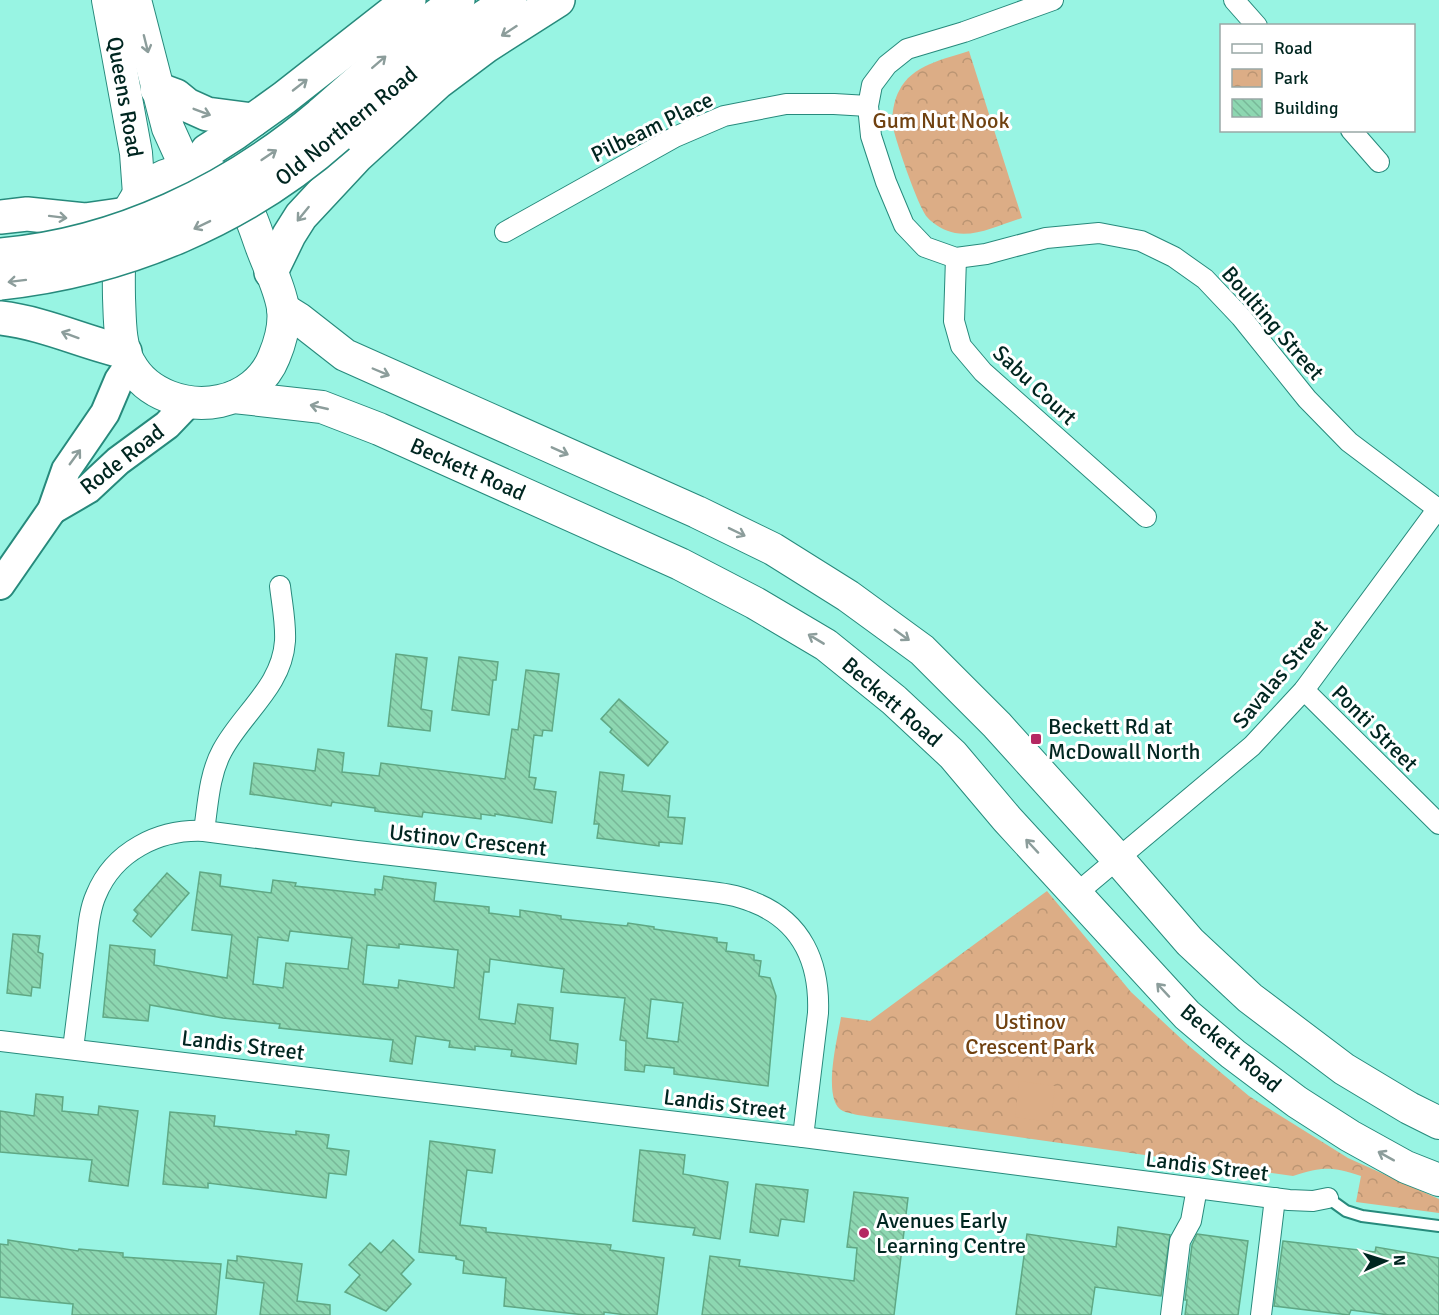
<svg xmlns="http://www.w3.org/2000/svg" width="1439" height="1315" viewBox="0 0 1439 1315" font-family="Signika,sans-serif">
<defs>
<pattern id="park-crowns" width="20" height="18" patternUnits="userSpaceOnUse" patternTransform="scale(1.5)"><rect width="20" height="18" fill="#dcad86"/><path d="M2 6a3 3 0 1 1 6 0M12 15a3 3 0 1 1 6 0" fill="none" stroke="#bb9573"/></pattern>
<pattern id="building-back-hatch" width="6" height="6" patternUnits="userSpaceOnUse" patternTransform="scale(1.5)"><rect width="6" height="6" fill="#8dd7b1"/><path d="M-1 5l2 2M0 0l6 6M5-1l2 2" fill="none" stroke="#78b898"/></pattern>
</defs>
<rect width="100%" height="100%" fill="#98f4e3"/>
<g fill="url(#park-crowns)">
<path d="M 969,51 L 1022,218 C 1001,224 977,237 955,233 C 945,231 934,225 927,217 C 918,206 896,142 893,127 C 891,116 894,100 899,91 C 911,65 945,59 969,51 Z"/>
<path d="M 1047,891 L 1131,992 L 1189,1046 L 1249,1096 L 1348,1158 L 1439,1199 L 1439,1213 L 1356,1202 L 1361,1176 C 1330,1166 1323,1167 1293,1176 L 904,1121 C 890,1119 854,1116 843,1111 C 821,1101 838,1037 841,1017 L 870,1021 Z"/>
</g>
<polygon fill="#dcad86" points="1019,1081 1055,1086 1051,1122 1015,1117"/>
<g fill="url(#building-back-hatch)" stroke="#5fa884" stroke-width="1.5" fill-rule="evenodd">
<polygon points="396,654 427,658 421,709 432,711 430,731 388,726"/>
<polygon points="459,657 498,662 496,680 493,680 489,715 452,710"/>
<polygon points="526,670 559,674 552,731 543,730 542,736 534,735 529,777 536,778 534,789 556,792 552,823 495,814 495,816 481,814 481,819 423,812 422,817 375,811 375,808 332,802 331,806 250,794 254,763 315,771 318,749 344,753 342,772 379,776 381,763 505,779 512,729 518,730"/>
<polygon points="619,699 668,742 648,766 610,732 612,729 601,719"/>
<polygon points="600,772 624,775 622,791 670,796 668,817 685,818 682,844 659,842 659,846 597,838 599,824 594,824"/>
<path d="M 200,872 L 221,875 L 220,886 L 271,893 L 273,880 L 296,883 L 295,886 L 375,895 L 375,889 L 382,890 L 384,876 L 404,879 L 436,883 L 434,901 L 489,907 L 489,913 L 520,917 L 520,910 L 561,916 L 561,919 L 627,926 L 628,923 L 654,927 L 654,929 L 717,938 L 717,942 L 727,943 L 726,951 L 754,955 L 754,960 L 761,961 L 759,976 L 770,978 L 776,996 L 768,1086 L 674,1074 L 674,1068 L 645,1065 L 644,1072 L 625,1070 L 626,1041 L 620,1040 L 625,998 L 561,992 L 564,969 L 490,959 L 489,972 L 484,972 L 479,1019 L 515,1024 L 518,1004 L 553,1008 L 550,1040 L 578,1044 L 576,1064 L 511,1056 L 512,1050 L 475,1046 L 475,1050 L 449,1047 L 450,1041 L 416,1036 L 412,1064 L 390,1061 L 393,1040 L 279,1028 L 280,1024 L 223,1018 L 150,1005 L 148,1021 L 103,1017 L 110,945 L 155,950 L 154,965 L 227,978 L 232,935 L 192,930 ZM 290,931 L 352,938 L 348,969 L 286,963 L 283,988 L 253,984 L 258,937 L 288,941 ZM 399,944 L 458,950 L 454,988 L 399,980 L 398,988 L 363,984 L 367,945 L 399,948 ZM 651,999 L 683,1003 L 678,1042 L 647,1038 Z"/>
<polygon points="167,873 189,893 151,937 133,921 138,914 134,910"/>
<polygon points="13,934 40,936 38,952 43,954 40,988 32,987 31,996 7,993"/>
<polygon points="36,1094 63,1097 62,1111 98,1115 99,1106 138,1111 128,1186 89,1181 92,1160 0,1152 0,1111 34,1116"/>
<polygon points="170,1112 215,1116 214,1126 296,1135 296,1131 329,1135 327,1148 349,1151 346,1175 329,1173 326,1198 208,1183 208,1188 163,1184"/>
<polygon points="430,1141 495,1150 492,1173 467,1170 460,1225 486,1228 486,1232 611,1245 610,1250 664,1258 657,1315 626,1315 604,1312 604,1315 585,1315 504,1306 506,1278 463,1273 464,1261 456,1259 456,1256 419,1252"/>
<polygon points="640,1150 685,1155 683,1174 728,1182 720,1239 693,1235 695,1228 633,1221"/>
<polygon points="756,1184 808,1190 804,1222 781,1219 778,1236 750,1232"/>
<polygon points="854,1192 908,1198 894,1315 702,1315 710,1256 740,1260 739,1266 854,1281 857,1248 847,1247"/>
<polygon points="1118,1227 1170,1235 1161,1296 1095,1287 1091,1315 1016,1315 1027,1234 1116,1247"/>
<polygon points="1197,1234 1248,1241 1238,1315 1185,1315 1187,1300 1185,1300 1192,1245"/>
<polygon points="8,1240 78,1251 79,1249 123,1253 123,1257 221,1264 216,1315 72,1315 73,1304 0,1297 0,1244 8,1245"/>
<polygon points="393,1240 414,1260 401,1274 411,1284 386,1311 345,1292 360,1275 349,1265 370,1243 381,1253"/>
<polygon points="1283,1241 1375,1252 1376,1247 1439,1258 1439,1315 1389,1315 1351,1310 1349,1315 1274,1306"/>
<polygon points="237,1256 302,1264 297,1301 330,1305 330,1315 260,1315 264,1283 226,1278 228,1260 237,1261"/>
</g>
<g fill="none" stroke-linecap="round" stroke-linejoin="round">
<defs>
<polyline id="lane" points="1328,1198 1346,1211 1362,1216 1439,1226"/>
<g id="street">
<polyline points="1053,0 964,32 907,49 887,65 872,85 868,106 871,136 886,182 904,225 925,247 956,258 986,254 1046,238 1099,233 1141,241 1174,257 1205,279 1241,317 1307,399 1349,442 1438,509"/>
<polyline points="1234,0 1257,26"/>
<polyline points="1351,130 1379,162"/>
<polyline points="505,232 675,137 724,116 786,104 834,104 868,106"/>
<polyline points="956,258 954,321 961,346 983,372 1146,517"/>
<polyline points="1304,690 1439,824"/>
<path d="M 204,831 C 208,804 209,775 222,751 C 242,713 282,687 285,641 C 286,623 282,604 280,586"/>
<polyline points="1077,893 1252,746 1304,690 1439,507"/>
<polyline points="0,1041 803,1137 1289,1200 1313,1201 1328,1198"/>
<path d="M 73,1049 C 77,1017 81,985 85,953 C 88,934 88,913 96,895 C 114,851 159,829 204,831 L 357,851 L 703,891 C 720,893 737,895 753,902 C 802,921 820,963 818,1013 L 803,1137"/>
<polyline points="1171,1315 1180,1241 1191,1221 1197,1188"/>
<polyline points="1261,1315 1275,1198"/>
</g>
<g id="secondary">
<polyline points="52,510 88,489 118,461 167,425 188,403"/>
<polyline points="0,585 52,510 66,470 105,413 119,380 130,364"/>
</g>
<g id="primary">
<polyline points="108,0 136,153 139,194"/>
<polyline points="135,0 168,128 187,170"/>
<path d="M 187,170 C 201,171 215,173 226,182 C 231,186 237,192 241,198 C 251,213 256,232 262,248 C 269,267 280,288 283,308 C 285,324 280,343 274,357 C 265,380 244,396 220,401 C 187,408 147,395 130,364 C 119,346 120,318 119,298 C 118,242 118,180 187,170 Z"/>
<polyline points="283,309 299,319 345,355 697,512 773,549 848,596 922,650 997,725 1118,859 1190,942 1250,998 1344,1069 1409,1108 1439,1123"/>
<polyline points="234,397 322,407 379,429 680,564 755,603 826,645 894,700 953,755 1007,819 1187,1015 1233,1054 1297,1102 1350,1136 1406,1167 1439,1180"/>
</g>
<g id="highway">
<polyline points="157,89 176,96 187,105 207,114 253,120"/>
<polyline points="320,115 416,31 458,0"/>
<polyline points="338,136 421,65 466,29 510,0"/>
<polyline points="194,171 207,151 235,133 284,98 409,0"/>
<polyline points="0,217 27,214 85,220 127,214"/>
<polyline points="271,272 289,235 301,216 357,156 438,82 486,46 558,0"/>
<path d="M 0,318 C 44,323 83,342 125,352"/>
</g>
</defs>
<use href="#lane" stroke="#278a7c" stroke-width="14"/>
<use href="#street" stroke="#278a7c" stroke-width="22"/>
<use href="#secondary" stroke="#278a7c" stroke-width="32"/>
<use href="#primary" stroke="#278a7c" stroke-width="34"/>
<use href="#highway" stroke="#278a7c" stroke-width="36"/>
<use href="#lane" stroke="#fff" stroke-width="10"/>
<use href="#street" stroke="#fff" stroke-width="20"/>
<use href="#secondary" stroke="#fff" stroke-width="28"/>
<use href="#primary" stroke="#fff" stroke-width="32"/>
<use href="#highway" stroke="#fff" stroke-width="33"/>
<defs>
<g id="highway-bridge">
<path d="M 0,255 C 118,245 230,191 320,115"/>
<path d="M 0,283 C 124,270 245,219 338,136"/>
</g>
</defs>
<use href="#highway-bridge" stroke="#278a7c" stroke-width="36" stroke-linecap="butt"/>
<use href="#highway-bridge" stroke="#fff" stroke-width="33"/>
</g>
<defs><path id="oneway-shaft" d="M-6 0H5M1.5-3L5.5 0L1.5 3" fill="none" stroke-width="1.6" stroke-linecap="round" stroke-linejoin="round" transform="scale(1.5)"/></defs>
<g stroke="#8c9d9b">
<use href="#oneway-shaft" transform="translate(509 31) rotate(147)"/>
<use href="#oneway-shaft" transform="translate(146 44) rotate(76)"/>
<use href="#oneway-shaft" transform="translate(379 62) rotate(-41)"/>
<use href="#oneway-shaft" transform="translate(300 85) rotate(-38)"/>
<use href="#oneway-shaft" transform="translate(202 112) rotate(21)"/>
<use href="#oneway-shaft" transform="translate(269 155) rotate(-34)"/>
<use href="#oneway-shaft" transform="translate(303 214) rotate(129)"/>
<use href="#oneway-shaft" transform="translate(58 217) rotate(7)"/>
<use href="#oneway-shaft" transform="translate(202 225) rotate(154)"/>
<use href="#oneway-shaft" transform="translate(17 281) rotate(173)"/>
<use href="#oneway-shaft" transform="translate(70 335) rotate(-160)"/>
<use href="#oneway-shaft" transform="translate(381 372) rotate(23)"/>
<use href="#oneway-shaft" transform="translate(319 407) rotate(-167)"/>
<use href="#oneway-shaft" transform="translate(560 451) rotate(24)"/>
<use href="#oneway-shaft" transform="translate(75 457) rotate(-54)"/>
<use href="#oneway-shaft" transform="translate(737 532) rotate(26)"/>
<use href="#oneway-shaft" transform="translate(902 635) rotate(36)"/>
<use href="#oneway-shaft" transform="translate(816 639) rotate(-149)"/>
<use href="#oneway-shaft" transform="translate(1032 846) rotate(-133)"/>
<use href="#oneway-shaft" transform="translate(1163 990) rotate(-133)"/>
<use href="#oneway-shaft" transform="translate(1386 1156) rotate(-151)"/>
</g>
<g fill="#b42862" stroke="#fff" stroke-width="2">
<rect x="1030" y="733" width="12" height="12" rx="3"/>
<circle cx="864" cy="1233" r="6"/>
</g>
<g text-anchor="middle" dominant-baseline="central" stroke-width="6" stroke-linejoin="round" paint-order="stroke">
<g font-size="22" fill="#002620" stroke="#fff">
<text transform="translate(125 97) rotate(80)">Queens Road</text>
<text transform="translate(346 126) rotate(-39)">Old Northern Road</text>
<text transform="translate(652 127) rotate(-26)">Pilbeam Place</text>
<text transform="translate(1273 323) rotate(49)">Boulting Street</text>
<text transform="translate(1035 385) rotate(43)">Sabu Court</text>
<text transform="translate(122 459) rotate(-38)">Rode Road</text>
<text transform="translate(468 469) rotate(24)">Beckett Road</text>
<text transform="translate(1280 674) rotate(-50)">Savalas Street</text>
<text transform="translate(892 702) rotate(41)">Beckett Road</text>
<text transform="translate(1375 728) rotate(45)">Ponti Street</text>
<text transform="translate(468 840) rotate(6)">Ustinov Crescent</text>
<text transform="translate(243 1045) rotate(7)">Landis Street</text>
<text transform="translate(1231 1048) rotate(40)">Beckett Road</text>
<text transform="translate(725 1104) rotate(7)">Landis Street</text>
<text transform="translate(1207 1166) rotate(7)">Landis Street</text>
</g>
<g font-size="22" fill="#704110" stroke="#fff">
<text x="941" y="120">Gum Nut Nook</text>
<text x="1030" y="1021">Ustinov<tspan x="1030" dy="25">Crescent Park</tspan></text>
</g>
<g font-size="22" fill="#002620" stroke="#fff" text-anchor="start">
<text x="1048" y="726">Beckett Rd at<tspan x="1048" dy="25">McDowall North</tspan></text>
<text x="876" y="1220">Avenues Early<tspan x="876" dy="25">Learning Centre</tspan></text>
</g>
</g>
<rect x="1220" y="24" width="195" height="108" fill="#ffffff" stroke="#99a8a6" stroke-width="1.5"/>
<rect x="1232" y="44" width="30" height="9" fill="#ffffff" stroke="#99a8a6" stroke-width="1.5"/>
<text x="1274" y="54" font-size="18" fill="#002620">Road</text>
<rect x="1232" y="69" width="30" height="18" fill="url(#park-crowns)" stroke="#99a8a6" stroke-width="1.5"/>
<text x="1274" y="84" font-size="18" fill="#002620">Park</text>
<rect x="1232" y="99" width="30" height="18" fill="url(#building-back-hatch)" stroke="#99a8a6" stroke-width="1.5"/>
<text x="1274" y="114" font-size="18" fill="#002620">Building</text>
<g transform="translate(1385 1261) rotate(87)" stroke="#ffffff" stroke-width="4.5" paint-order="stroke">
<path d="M0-4.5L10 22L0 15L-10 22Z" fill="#002620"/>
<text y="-9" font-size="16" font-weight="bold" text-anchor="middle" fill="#002620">N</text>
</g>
</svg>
